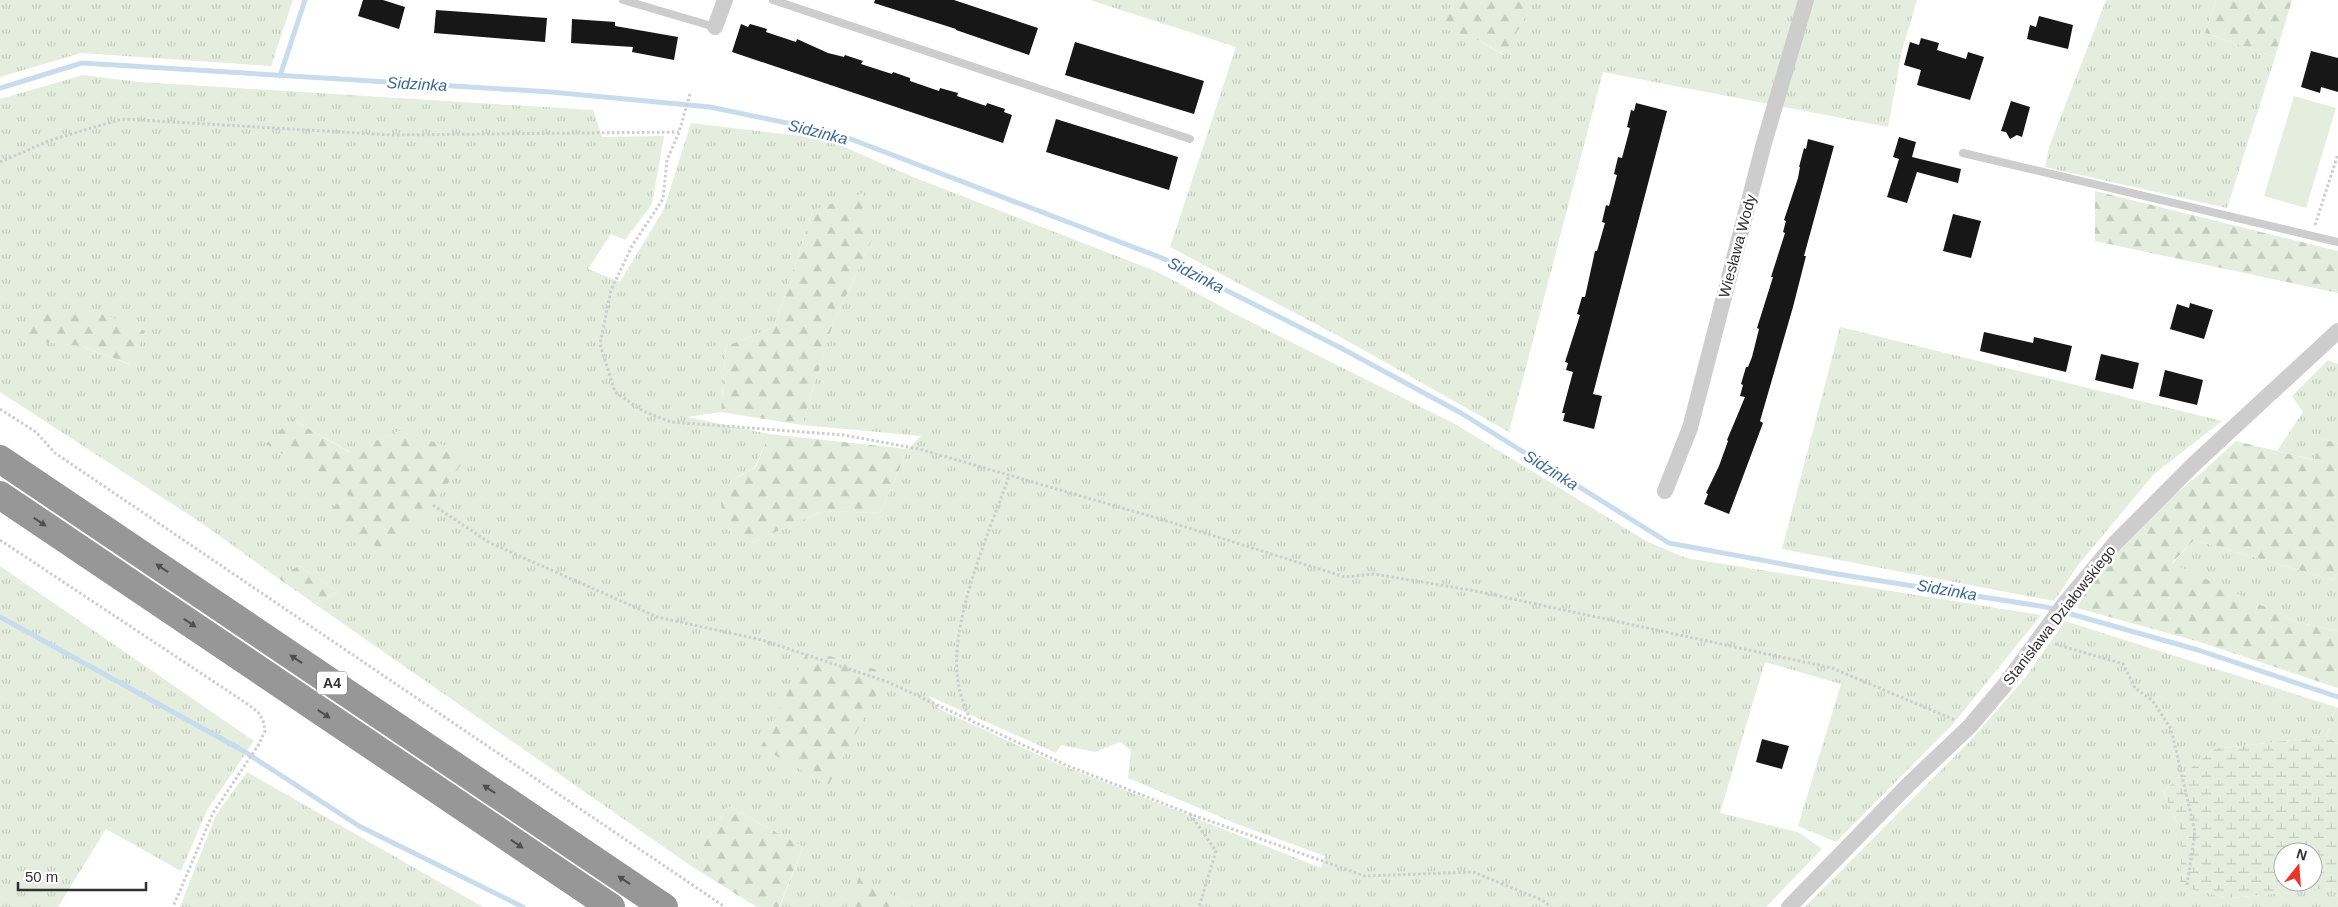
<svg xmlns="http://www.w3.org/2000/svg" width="2338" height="907" viewBox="0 0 2338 907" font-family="Helvetica,sans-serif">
<defs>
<pattern id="grass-tufts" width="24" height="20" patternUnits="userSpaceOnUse" patternTransform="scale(1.25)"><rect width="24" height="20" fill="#e4edde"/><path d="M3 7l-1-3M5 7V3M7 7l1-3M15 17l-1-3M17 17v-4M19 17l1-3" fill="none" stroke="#c4ccbf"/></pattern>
<pattern id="forest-firs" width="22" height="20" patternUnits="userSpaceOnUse" patternTransform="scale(1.25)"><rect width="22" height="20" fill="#e4edde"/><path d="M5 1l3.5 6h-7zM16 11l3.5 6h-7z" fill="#c4ccbf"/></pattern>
<pattern id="wetland-marsh" width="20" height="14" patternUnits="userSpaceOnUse" patternTransform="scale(1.25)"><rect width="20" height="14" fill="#e4edde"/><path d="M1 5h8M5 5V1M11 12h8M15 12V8" fill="none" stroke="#c4ccbf"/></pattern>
</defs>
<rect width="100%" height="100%" fill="#fff"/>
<g fill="url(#grass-tufts)" fill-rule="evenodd">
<polygon points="0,0 293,0 271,66 81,53 0,77"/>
<polygon points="1090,0 1454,0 1440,27 1480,41 1503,55 1535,0 1917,0 1902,50 1888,127 1603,72 1509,432 1344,339 1170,247 1236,47"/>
<polygon points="2106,0 2216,0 2205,33 2275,57 2227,208 2045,167 2049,147"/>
<path d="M 83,75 L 139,82 L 593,110 L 602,137 L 664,136 L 652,204 L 625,240 L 611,234 L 588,269 L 620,282 L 664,209 L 691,123 L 826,139 L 913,177 L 1158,272 L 1233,313 L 1455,424 L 1646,541 L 1686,558 L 2041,615 L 1953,724 L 1836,842 L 1798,826 L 1841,684 L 1765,662 L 1720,813 L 1798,832 L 1822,849 L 1766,907 L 914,907 L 860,878 L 849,907 L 781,907 L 780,906 L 803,847 L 728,806 L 691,866 L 315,604 L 338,592 L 300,566 L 275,576 L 203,524 L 0,392 L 0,99 ZM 813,210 L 872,240 L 833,324 L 802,425 L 921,436 L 908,449 L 880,513 L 823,511 L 751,543 L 730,481 L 755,467 L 769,434 L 687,417 L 721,412 L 726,346 L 774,328 ZM 145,331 L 131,365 L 81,346 L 11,338 ZM 292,419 L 350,452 L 399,431 L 469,454 L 326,512 L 351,496 ZM 929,696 L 1056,753 L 1061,745 L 1095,752 L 1120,742 L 1131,750 L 1128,778 L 1237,824 L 1325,856 L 1321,868 L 1056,763 L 939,709 Z"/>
<polygon points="1840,327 2222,421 2154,474 2078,565 2054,601 1782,549"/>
<polygon points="2328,360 2338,364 2338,444 2324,439 2315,460 2277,451 2303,412 2292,396"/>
<polygon points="2194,540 2333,580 2338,573 2338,631 2297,622 2172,564"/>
<polygon points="0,566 254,741 207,810 181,871 106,829 58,907 0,907"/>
<polygon points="2065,621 2336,707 2326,736 2214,749 2163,791 2182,834 2181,887 2230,898 2334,888 2338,897 2338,907 1805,907 1972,739 2025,678"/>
<polygon points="247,772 483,907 180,907 216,815"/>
</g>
<g fill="url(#forest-firs)">
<polygon points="1454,0 1535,0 1504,55 1480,41 1439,27"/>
<polygon points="2216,0 2292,0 2275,57 2205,33"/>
<polygon points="2095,191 2338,251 2338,293 2095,241"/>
<polygon points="863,193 872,240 833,324 802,425 721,412 726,346 774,328 813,210"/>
<polygon points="36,308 102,313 145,331 132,365 81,346 11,339"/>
<polygon points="292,419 349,452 399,431 469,453 413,534 381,550 325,512 351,496 266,444"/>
<polygon points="769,434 908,449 880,513 823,511 751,543 724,528 721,502 730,481 756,467"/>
<polygon points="2324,439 2338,444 2338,573 2333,580 2194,540 2172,563 2297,622 2338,631 2338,688 2200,642 2077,608 2096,575 2135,526 2200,474 2236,441 2314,460"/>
<polygon points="300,566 338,592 315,604 275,576"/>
<polygon points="808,650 888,673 828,786 761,747"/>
<polygon points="2336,707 2338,708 2338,744 2326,736"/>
<polygon points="728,806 803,847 779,907 757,907 691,866"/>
<polygon points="859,877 914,907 849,907"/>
</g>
<path fill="url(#wetland-marsh)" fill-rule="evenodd" d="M 2326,736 L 2338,744 L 2338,897 L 2334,888 L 2230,898 L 2180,887 L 2182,834 L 2163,791 L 2214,749 ZM 2283,852 L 2313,852 L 2313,882 L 2283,882 Z"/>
<polygon fill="#e4edde" points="2294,96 2336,108 2306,208 2264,196"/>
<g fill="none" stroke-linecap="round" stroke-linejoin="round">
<g stroke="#c9dcee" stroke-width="5">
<polyline points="280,76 305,0"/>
<polyline points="0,88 82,63 551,92 710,107 835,133 1162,258 1341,348 1461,413 1669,543 1831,573 2046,607 2198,650 2338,697"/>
<polyline points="0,617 242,750 359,826 523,907"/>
</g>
</g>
<g fill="#171717">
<polygon points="363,0 383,0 405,7 399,29 358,16"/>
<polygon points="875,0 954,0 1038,28 1029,55 956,30 956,29 874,3"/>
<polygon points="436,10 547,18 545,42 434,33"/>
<polygon points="2039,16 2073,25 2068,49 2027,39 2030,25 2036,27"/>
<polygon points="572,19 615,22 615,26 678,37 674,60 632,52 633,47 571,43"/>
<polygon points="741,24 748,27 750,24 767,29 766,32 796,42 797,39 828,53 844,57 845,55 863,61 861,64 892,74 893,72 910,78 910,81 939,91 940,88 958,93 957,96 986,106 987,103 1005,109 1004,112 1012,115 1003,143 732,52"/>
<polygon points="1921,38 1939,43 1937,50 1966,59 1968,52 1984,57 1970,100 1917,85 1921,70 1904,65 1910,42 1919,45"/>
<polygon points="1075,42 1204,81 1194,114 1065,75"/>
<polygon points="2311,51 2338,58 2338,92 2321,87 2320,93 2301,87"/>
<polygon points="2011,101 2030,107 2022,137 2017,135 2010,139 2006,132 2001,131"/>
<polygon points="1636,103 1667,111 1593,394 1602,396 1594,429 1563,421 1565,413 1562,413 1573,372 1566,370 1568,363 1565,362 1580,315 1577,314 1582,297 1585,297 1595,251 1597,251 1605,223 1602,222 1606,205 1609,206 1617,175 1614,174 1618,157 1622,158 1630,128 1627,127 1631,110 1634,111"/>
<polygon points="1056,119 1178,157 1169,190 1046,152"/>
<polygon points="1899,137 1916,142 1912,157 1961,169 1958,183 1917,172 1907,203 1887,197 1899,159 1893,157"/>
<polygon points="1808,139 1834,146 1804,256 1806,256 1793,307 1760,421 1763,423 1729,514 1704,504 1708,494 1706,493 1719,466 1728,441 1727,440 1745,397 1740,396 1743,385 1741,384 1746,367 1748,367 1752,357 1759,329 1757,328 1773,277 1771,277 1785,233 1783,232 1786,221 1784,220 1798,178 1800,167 1799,167 1804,148 1806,149"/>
<polygon points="1953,214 1981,221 1971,258 1943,251"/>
<polygon points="2190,303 2213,310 2204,339 2170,329 2177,304 2189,308"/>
<polygon points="1984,332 2033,343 2034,337 2072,346 2066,372 1980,351"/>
<polygon points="2101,354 2139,363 2133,389 2095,380"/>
<polygon points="2165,370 2203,380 2197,405 2159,396"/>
<polygon points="1762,739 1789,746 1782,769 1756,762"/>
</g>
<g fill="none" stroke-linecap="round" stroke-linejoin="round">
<g stroke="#cdcdcd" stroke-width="3" stroke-dasharray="2.5 2.5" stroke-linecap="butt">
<polyline points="690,94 679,132 667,160 663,199 632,246 611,290 600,344 615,392 643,411 671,422 844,435 919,449 1160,519 1345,577 1374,574 1476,591 1832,668 1955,720"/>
<polyline points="0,162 51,140 122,119 392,135 679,132"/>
<polyline points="2315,225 2338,154"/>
<polyline points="0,409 36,432 55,453 725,907"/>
<polyline points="433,505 490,543 657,617 762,640 888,682 1066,765 1190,814 1365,876 1473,872 1542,900 1551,907"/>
<polyline points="0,540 246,703 258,712 263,720 265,731 259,744 213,813 173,907"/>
<polyline points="2055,644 2123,664 2135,688 2152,700 2171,729 2195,832 2187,885"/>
<path d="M 970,720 C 966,709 961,698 959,687 C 946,628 989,533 1009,476"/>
<polyline points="1190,814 1216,851 1199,907"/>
</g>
<g stroke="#cdcdcd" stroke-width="8">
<polyline points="623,0 715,27"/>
<polyline points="773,0 1190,139"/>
<polyline points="1963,153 2338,242"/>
</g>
<g stroke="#cdcdcd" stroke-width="16">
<polyline points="715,27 725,0"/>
<polyline points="1665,491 1690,428 1764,143 1806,0"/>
<polyline points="1789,907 1909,784 1970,726 2004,686 2065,603 2115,543 2193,465 2338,331"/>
</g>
<g stroke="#979797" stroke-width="28">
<polyline points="0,459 664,907"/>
<polyline points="0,495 611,907"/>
</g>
</g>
<defs><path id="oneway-solid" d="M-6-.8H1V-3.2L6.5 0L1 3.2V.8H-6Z" transform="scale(1.25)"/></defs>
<g fill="#4f4f4f">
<use href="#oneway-solid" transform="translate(40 522) rotate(34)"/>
<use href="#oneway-solid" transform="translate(162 568) rotate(-146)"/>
<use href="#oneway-solid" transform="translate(190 623) rotate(34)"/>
<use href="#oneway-solid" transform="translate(296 659) rotate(-146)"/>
<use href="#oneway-solid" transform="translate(324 714) rotate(34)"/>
<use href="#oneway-solid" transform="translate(489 789) rotate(-146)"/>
<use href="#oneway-solid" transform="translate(517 844) rotate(34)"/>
<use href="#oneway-solid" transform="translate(624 880) rotate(-146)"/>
</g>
<g text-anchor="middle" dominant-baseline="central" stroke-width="5" stroke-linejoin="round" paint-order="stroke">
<rect fill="#fff" stroke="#6e6e6e" stroke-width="1" x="317" y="671.5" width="30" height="23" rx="4"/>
<g font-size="14" font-weight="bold" fill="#303030">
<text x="332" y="683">A4</text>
</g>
<g font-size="15" fill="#303030" stroke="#fff">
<text transform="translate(1737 246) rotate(-75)">Wiesława Wody</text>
<text transform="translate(2059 615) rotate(-52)">Stanisława Działowskiego</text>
</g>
<g font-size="16" font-style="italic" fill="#3a6896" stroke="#fff">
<text transform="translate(417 84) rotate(3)">Sidzinka</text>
<text transform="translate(818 132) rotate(14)">Sidzinka</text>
<text transform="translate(1196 275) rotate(27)">Sidzinka</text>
<text transform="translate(1551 470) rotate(32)">Sidzinka</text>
<text transform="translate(1947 590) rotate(10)">Sidzinka</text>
</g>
</g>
<g transform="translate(2298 867) rotate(17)"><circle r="24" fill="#ffffff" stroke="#acacac"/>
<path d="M0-4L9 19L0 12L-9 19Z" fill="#ec342d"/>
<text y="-8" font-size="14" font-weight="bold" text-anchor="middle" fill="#303030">N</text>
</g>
<path d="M18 882v8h128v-8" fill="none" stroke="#303030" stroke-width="2.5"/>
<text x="25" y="882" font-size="15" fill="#303030" stroke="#ffffff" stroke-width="4" paint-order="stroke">50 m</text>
</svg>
